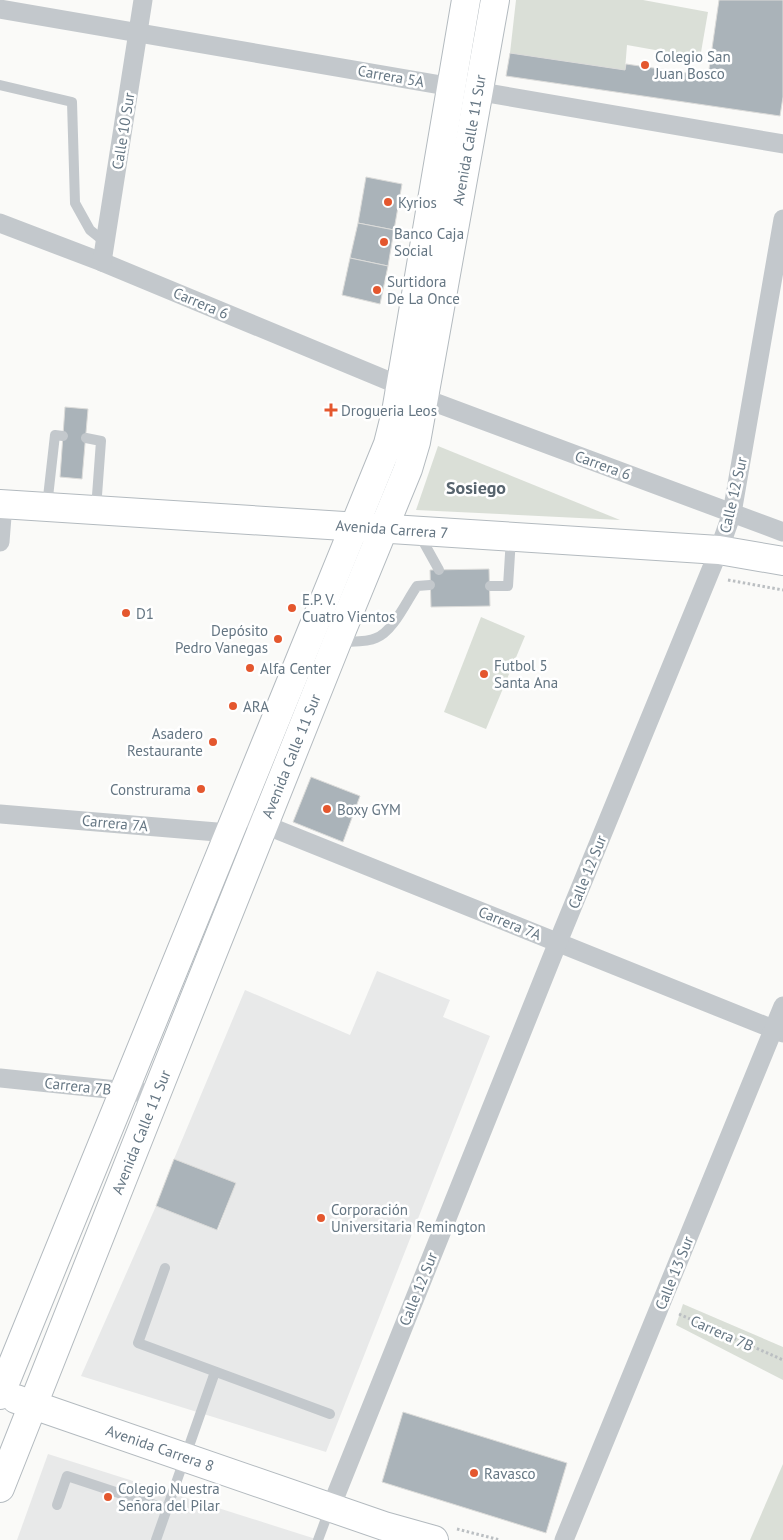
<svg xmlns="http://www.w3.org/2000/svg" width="783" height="1540" viewBox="0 0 783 1540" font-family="'PT Sans',sans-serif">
<rect width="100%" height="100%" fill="#fafaf8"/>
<g fill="#e8e9e9">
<polygon points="377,971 450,1000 443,1017 490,1036 326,1452 81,1376 156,1206 218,1230 236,1183 174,1159 245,990 350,1035"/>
<polygon points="48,1454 319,1540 17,1540"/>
</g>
<g fill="#dadfd7">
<polygon points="516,0 643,0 708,12 700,58 627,45 625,70 510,53"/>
<polygon points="438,446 620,520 416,510"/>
<polygon points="481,617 525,636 486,729 444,712"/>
<polygon points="683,1304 783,1347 783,1380 676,1325"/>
<polygon points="783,1464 783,1540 750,1540"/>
</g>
<g fill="#aab3b9" stroke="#dcdcda">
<polygon points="719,0 783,0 783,97 780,116 506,76 510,53 625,70 626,64 708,76"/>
<polygon points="366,177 402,184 394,230 358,223"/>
<polygon points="358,223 394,230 388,266 350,258"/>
<polygon points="350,258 388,266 380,304 342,295"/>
<polygon points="65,407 88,409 82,479 60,477"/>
<polygon points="489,569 490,606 431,607 430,570"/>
<polygon points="311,777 360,796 343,842 293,822"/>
<polygon points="174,1159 236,1183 217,1230 156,1206"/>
<polygon points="403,1412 567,1463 546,1533 382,1482"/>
</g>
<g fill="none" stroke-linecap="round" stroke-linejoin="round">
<defs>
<g id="secondary">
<polyline points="0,504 719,550 783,561"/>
<polyline points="0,1395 388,444 396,412 466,0"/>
<polyline points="16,1399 384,1526 434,1540"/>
<polyline points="0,1488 161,1082 337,642 408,469 416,442 495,0"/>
</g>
</defs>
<use href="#secondary" stroke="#b3babf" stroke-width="30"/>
<g stroke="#bbbfc2" stroke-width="3" stroke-dasharray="2.5 2.5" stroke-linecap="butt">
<polyline points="728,580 783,590"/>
<polyline points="679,1314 783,1360"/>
<polyline points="457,1529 500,1540"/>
</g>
<g stroke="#c3c8cc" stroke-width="10">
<polyline points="0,85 72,102 75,203 90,230 105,242"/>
<polyline points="86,438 101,441 96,509"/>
<polyline points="47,506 55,435 63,436"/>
<polyline points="419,534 439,570"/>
<polyline points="490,586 508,586 511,538"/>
<path d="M 340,642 C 352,641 366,643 376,638 C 393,632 407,600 417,586 L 430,585"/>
<polyline points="165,1268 138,1343 330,1414"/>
<polyline points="57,1505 67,1476 167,1509"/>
<polyline points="156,1540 215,1372"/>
<polyline points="318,1540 330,1508"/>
</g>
<g stroke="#c3c8cc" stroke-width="19">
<polyline points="0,9 783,144"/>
<polyline points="0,223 102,262 401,386"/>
<polyline points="102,262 143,0"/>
<polyline points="423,398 783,532"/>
<polyline points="0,542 3,504"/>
<polyline points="0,814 229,833"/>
<polyline points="253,820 783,1033"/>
<polyline points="0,1078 156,1094"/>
<polyline points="331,1507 558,942 719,550 732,513 783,219"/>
<polyline points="564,1540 783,1006"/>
</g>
<use href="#secondary" stroke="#fff" stroke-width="28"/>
</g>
<g fill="#e4572e" stroke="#fff" stroke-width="2">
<circle cx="645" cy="65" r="5"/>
<circle cx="388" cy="202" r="5"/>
<circle cx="384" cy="242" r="5"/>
<circle cx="377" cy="290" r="5"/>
<path d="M328.5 402.5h5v5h5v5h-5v5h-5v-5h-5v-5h5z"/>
<circle cx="292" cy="608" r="5"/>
<circle cx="126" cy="613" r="5"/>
<circle cx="278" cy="639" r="5"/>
<circle cx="250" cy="668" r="5"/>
<circle cx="484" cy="674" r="5"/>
<circle cx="233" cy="706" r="5"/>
<circle cx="213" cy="742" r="5"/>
<circle cx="201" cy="789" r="5"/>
<circle cx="327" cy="809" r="5"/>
<circle cx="321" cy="1218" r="5"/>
<circle cx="474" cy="1473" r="5"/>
<circle cx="108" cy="1497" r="5"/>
</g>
<g text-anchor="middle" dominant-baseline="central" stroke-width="5" stroke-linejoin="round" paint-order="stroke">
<g font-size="15" fill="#657683" stroke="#fff" text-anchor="start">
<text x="655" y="56">Colegio San<tspan x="655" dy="17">Juan Bosco</tspan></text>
<text x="398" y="202">Kyrios</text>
<text x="394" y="233">Banco Caja<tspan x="394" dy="17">Social</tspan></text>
<text x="387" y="281">Surtidora<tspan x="387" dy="17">De La Once</tspan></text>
<text x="341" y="410">Drogueria Leos</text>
<text x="302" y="599">E.P. V.<tspan x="302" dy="17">Cuatro Vientos</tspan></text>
<text x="136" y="613">D1</text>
<text x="268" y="630" text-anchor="end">Depósito<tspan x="268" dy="17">Pedro Vanegas</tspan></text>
<text x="494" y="665">Futbol 5<tspan x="494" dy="17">Santa Ana</tspan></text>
<text x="260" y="668">Alfa Center</text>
<text x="243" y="706">ARA</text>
<text x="203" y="733" text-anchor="end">Asadero<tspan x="203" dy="17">Restaurante</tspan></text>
<text x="191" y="789" text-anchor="end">Construrama</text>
<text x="337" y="809">Boxy GYM</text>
<text x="331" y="1209">Corporación<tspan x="331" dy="17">Universitaria Remington</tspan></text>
<text x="484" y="1473">Ravasco</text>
<text x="118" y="1488">Colegio Nuestra<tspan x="118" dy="17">Señora del Pilar</tspan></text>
</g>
<g font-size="15" fill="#657683" stroke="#fff">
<text transform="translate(391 76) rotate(10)">Carrera 5A</text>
<text transform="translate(123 131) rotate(-81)">Calle 10 Sur</text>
<text transform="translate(469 140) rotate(-80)">Avenida Calle 11 Sur</text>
<text transform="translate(201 303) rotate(23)">Carrera 6</text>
<text transform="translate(603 465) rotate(20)">Carrera 6</text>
<text transform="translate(733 495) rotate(-77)">Calle 12 Sur</text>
<text transform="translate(392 529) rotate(4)">Avenida Carrera 7</text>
<text transform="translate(291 756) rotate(-68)">Avenida Calle 11 Sur</text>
<text transform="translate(115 823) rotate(5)">Carrera 7A</text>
<text transform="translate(587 872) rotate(-68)">Calle 12 Sur</text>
<text transform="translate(510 923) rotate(22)">Carrera 7A</text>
<text transform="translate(78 1086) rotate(6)">Carrera 7B</text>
<text transform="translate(141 1132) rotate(-68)">Avenida Calle 11 Sur</text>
<text transform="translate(674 1273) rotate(-68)">Calle 13 Sur</text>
<text transform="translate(418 1289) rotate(-68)">Calle 12 Sur</text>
<text transform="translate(722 1333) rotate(24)">Carrera 7B</text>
<text transform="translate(160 1448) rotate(19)">Avenida Carrera 8</text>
</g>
<g font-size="18" font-weight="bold" fill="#57646e" stroke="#fff">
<text x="476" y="487">Sosiego</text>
</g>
</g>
</svg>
